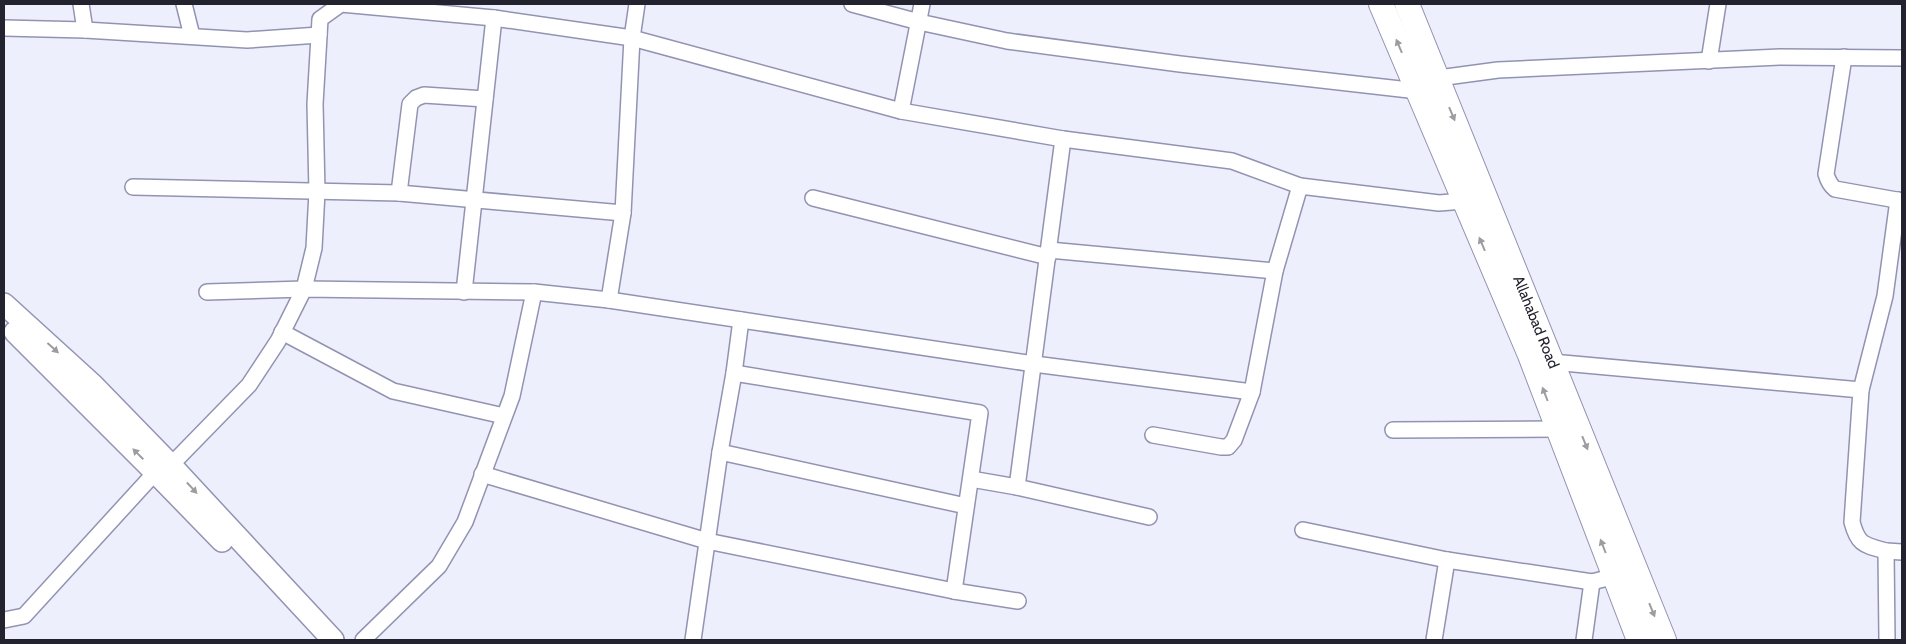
<svg xmlns="http://www.w3.org/2000/svg" width="1906" height="644" viewBox="0 0 1906 644" font-family="Cabin,sans-serif">
<rect width="100%" height="100%" fill="#eeeffd"/>
<g fill="none" stroke-linecap="round" stroke-linejoin="round">
<defs>
<g id="street">
<polyline points="81,4 85,30"/>
<polyline points="184,4 192,36"/>
<polyline points="852,4 919,22 1007,41 1180,64 1418,91"/>
<polyline points="4,28 85,30 247,40 319,35"/>
<path d="M 1844,57 L 1826,174 C 1828,181 1830,185 1835,189 L 1902,201"/>
<polyline points="1709,61 1718,4"/>
<polyline points="1431,79 1498,70 1780,57 1902,58"/>
<polyline points="901,111 922,4"/>
<polyline points="1063,139 1017,487 1149,517"/>
<polyline points="133,187 399,193 623,213"/>
<polyline points="399,193 410,104 416,98 424,95 485,99"/>
<polyline points="813,198 1048,257"/>
<polyline points="1049,250 1275,271"/>
<polyline points="207,292 304,289 534,292 609,300 1034,364 1252,392"/>
<polyline points="464,292 494,18"/>
<polyline points="609,300 623,213 632,38 637,4"/>
<polyline points="282,332 393,391 504,416"/>
<path d="M 1552,362 L 1861,390 L 1852,522 C 1858,545 1864,545 1886,551 L 1887,640"/>
<polyline points="734,373 741,320"/>
<polyline points="1861,390 1885,296 1898,200"/>
<polyline points="1393,430 1558,429"/>
<polyline points="1153,435 1221,447 1228,447 1234,440 1252,392 1275,271 1300,186 1439,203 1464,201 1471,199"/>
<polyline points="720,452 966,506"/>
<polyline points="171,465 249,385 278,341 304,289 314,248 317,192 315,104 320,19 341,4 494,18 632,38 901,111 1063,139 1232,161 1300,186"/>
<polyline points="482,474 707,541 954,591 1018,601"/>
<polyline points="971,479 1017,487"/>
<polyline points="1303,530 1447,560 1592,582"/>
<polyline points="1886,551 1902,552"/>
<polyline points="4,620 24,616 162,465"/>
<polyline points="363,640 439,566 465,522 512,396 534,292"/>
<polyline points="693,640 720,452 734,373 980,413 954,591"/>
<polyline points="1434,640 1447,560"/>
<polyline points="1584,640 1592,582 1623,574"/>
</g>
<g id="secondary">
<polyline points="4,304 93,385 166,460 333,640"/>
<polyline points="15,332 155,472 222,541"/>
</g>
<g id="primary">
<polyline points="1381,4 1530,355 1639,640"/>
<polyline points="1407,4 1664,640"/>
</g>
</defs>
<use href="#street" stroke="#9293b2" stroke-width="18"/>
<use href="#secondary" stroke="#9293b2" stroke-width="24"/>
<use href="#primary" stroke="#9293b2" stroke-width="26"/>
<use href="#street" stroke="#fff" stroke-width="15"/>
<use href="#secondary" stroke="#fff" stroke-width="21"/>
<use href="#primary" stroke="#fff" stroke-width="24"/>
</g>
<defs><path id="oneway-solid" d="M-6-.8H1V-3.2L6.5 0L1 3.2V.8H-6Z" transform="scale(1.25)"/></defs>
<g fill="#9c9ca1">
<use href="#oneway-solid" transform="translate(1399 46) rotate(-113)"/>
<use href="#oneway-solid" transform="translate(1452 114) rotate(67)"/>
<use href="#oneway-solid" transform="translate(1482 244) rotate(-113)"/>
<use href="#oneway-solid" transform="translate(53 348) rotate(42)"/>
<use href="#oneway-solid" transform="translate(1545 394) rotate(-111)"/>
<use href="#oneway-solid" transform="translate(1585 443) rotate(68)"/>
<use href="#oneway-solid" transform="translate(138 454) rotate(-135)"/>
<use href="#oneway-solid" transform="translate(192 488) rotate(47)"/>
<use href="#oneway-solid" transform="translate(1603 546) rotate(-111)"/>
<use href="#oneway-solid" transform="translate(1652 610) rotate(68)"/>
</g>
<g text-anchor="middle" dominant-baseline="central" stroke-width="4" stroke-linejoin="round" paint-order="stroke">
<g font-size="15" fill="#22232f" stroke="#fff">
<text transform="translate(1536 322) rotate(68)">Allahabad Road</text>
</g>
</g>
<rect width="1906" height="644" fill="none" stroke="#22232f" stroke-width="10"/>
</svg>
